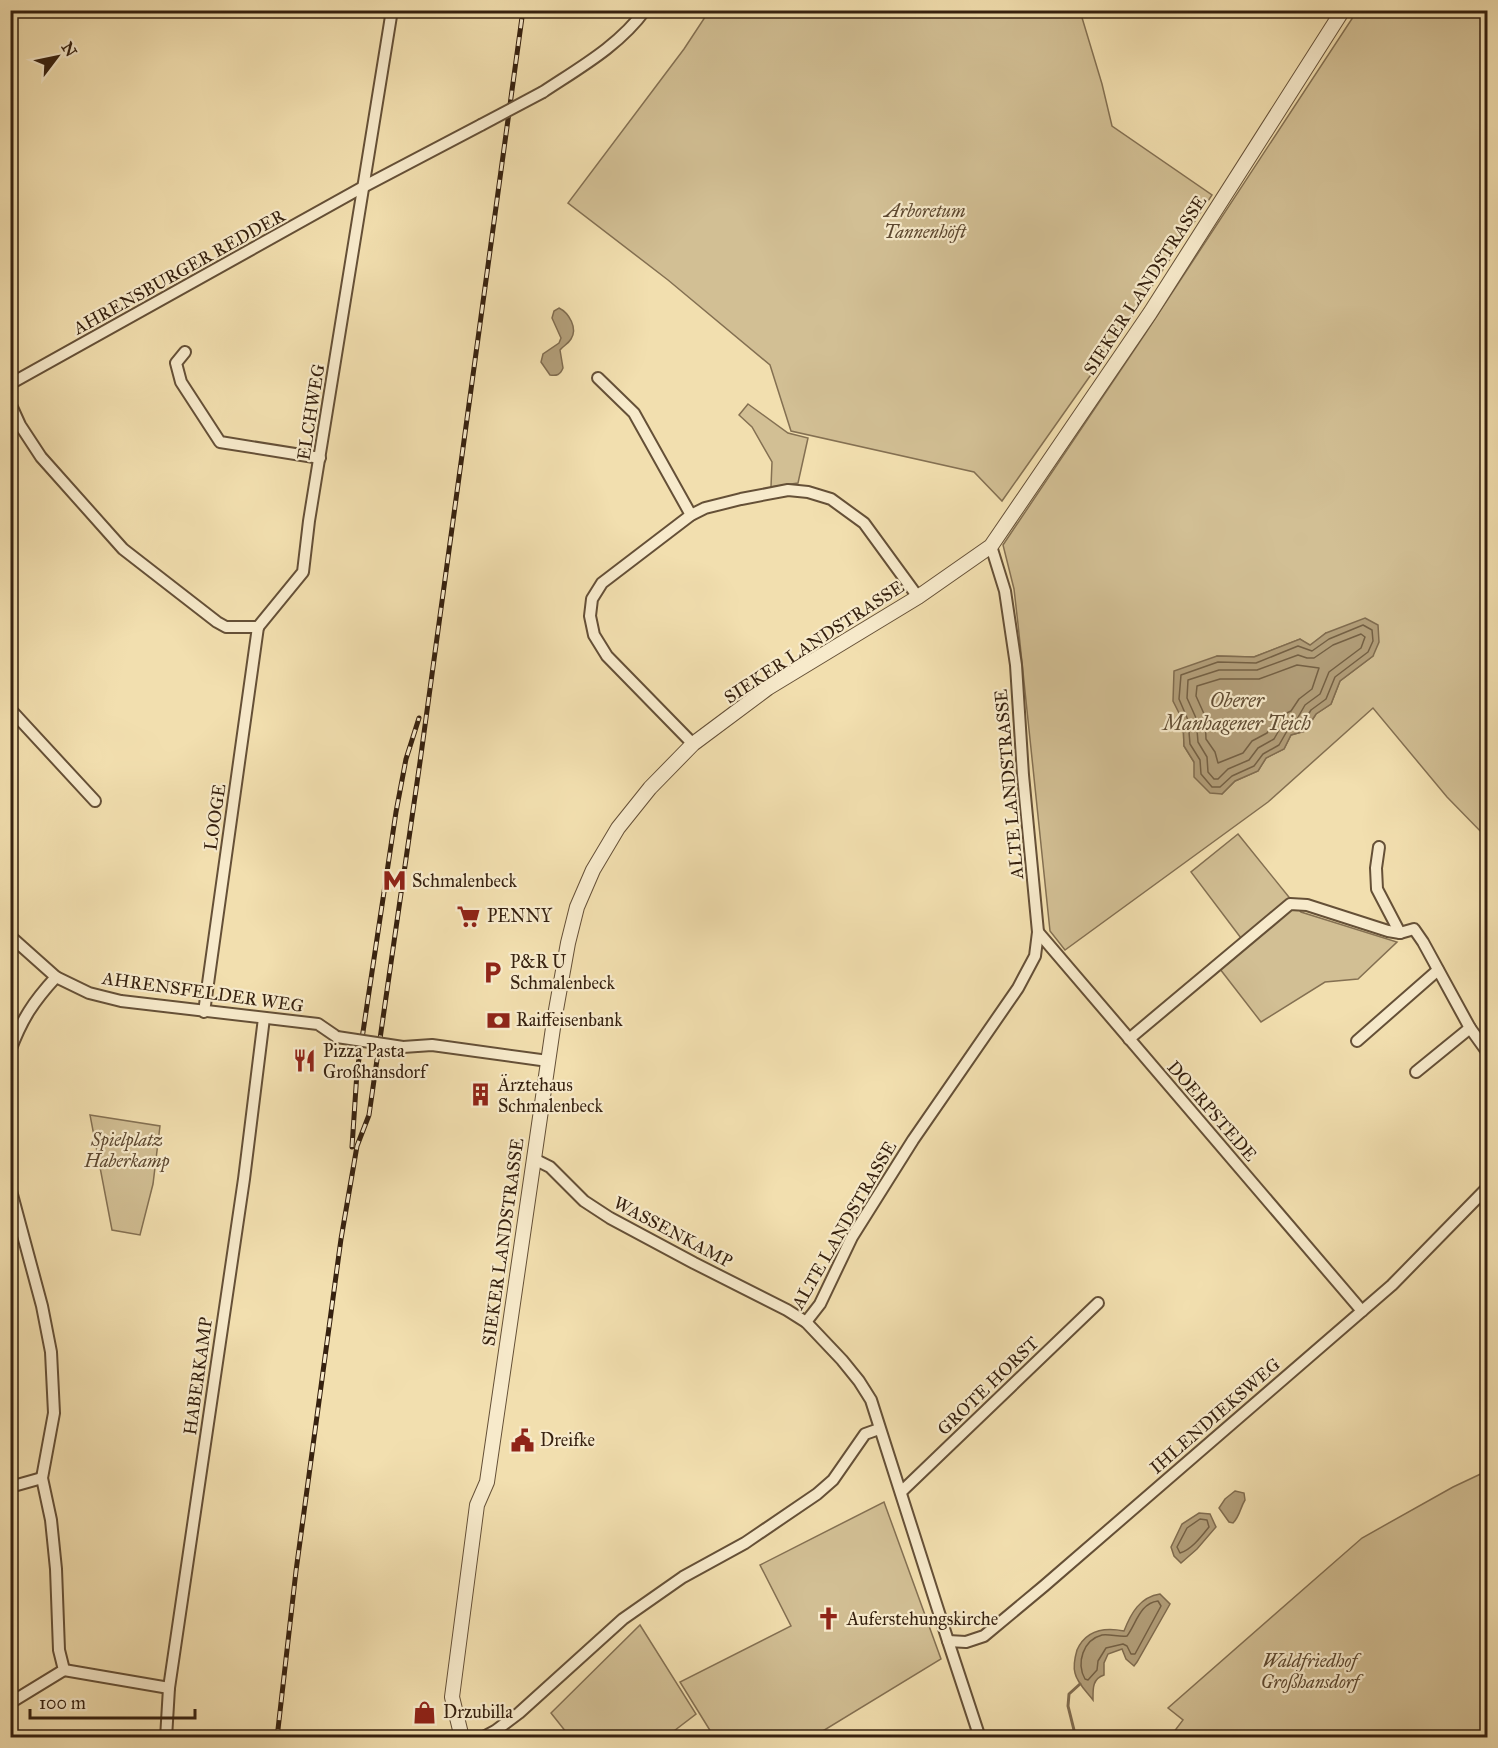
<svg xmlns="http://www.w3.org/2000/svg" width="1498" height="1748" viewBox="0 0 1498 1748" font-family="'IM FELL Great Primer',serif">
<rect width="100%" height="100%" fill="#f2dfaf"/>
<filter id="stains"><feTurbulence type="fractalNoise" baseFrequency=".00333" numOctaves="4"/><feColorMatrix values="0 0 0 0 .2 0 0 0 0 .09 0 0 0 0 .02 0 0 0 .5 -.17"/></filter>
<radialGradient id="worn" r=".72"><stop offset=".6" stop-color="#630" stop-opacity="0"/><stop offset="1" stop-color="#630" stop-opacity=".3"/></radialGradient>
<g fill="#d2bf94" stroke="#847052" stroke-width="1.5" fill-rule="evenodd">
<polygon points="709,11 1080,11 1102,84 1112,126 1212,195 1133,315 1002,501 974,472 791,431 770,365 668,280 568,203 684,49"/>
<path d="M 1357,11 L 1487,11 L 1487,838 L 1447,797 L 1373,708 L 1268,802 L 1065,950 L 1050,931 L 1018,624 L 1014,589 L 1003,545 L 1145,334 ZM 1326,633 L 1373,656 L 1340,681 L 1331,704 L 1316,714 L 1305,731 L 1291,735 L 1284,749 L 1266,758 L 1258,771 L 1235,781 L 1222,794 L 1194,762 L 1184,746 L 1183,721 L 1217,656 L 1254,657 L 1300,639 L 1310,646 Z"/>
<polygon points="748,404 788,433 808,438 798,483 771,487 772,462 752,427 739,415"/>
<polygon points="1238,834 1301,912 1397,942 1358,979 1325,982 1261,1022 1220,969 1247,946 1191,872"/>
<polygon points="90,1115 160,1126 153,1184 140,1235 112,1230"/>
<polygon points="1487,1471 1487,1737 1170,1737 1183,1720 1168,1708 1362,1538 1453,1487"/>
<polygon points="884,1502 941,1659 813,1737 734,1738 711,1732 680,1682 791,1626 760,1565"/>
<polygon points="640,1625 696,1714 666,1737 570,1737 551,1713"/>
</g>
<g fill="#b29e79" stroke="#806c4f" stroke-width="1.5">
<path d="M 559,308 C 569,313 578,328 571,339 C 568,344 563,346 560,350 L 563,368 C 560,375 557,376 550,375 L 541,362 L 543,354 L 559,343 L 561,338 L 552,318 L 554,311 Z"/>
<polygon points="1365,618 1378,625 1379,642 1373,656 1340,681 1331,704 1316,714 1305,731 1291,735 1284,749 1266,758 1258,771 1235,781 1222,794 1210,793 1194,777 1194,762 1184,746 1183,721 1173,701 1174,671 1217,656 1254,657 1300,639 1310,645 1326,633"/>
<path d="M 1235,1491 L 1244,1493 L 1245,1500 C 1240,1508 1240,1516 1233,1523 L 1229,1522 L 1219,1508 L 1225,1499 Z"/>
<polygon points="1199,1513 1210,1514 1216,1527 1197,1549 1181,1563 1174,1556 1171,1547 1182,1524"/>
<path d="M 1160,1594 L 1170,1604 L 1137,1662 L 1134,1666 L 1126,1659 L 1122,1649 L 1108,1654 L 1104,1663 L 1104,1675 C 1092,1679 1093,1689 1093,1700 C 1087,1692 1077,1683 1075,1673 C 1073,1666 1075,1657 1077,1650 C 1086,1630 1104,1627 1124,1631 C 1131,1613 1140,1597 1160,1594 Z"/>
</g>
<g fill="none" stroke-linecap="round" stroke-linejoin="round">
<g stroke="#746044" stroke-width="1.5">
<polygon points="1363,625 1372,630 1373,641 1368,652 1335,677 1326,699 1311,710 1301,726 1287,731 1279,745 1263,754 1254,766 1232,776 1220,787 1212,787 1201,774 1200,760 1190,744 1188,720 1179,699 1181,675 1218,662 1256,663 1298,646 1312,651 1329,639"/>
<polygon points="1361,634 1365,637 1361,648 1329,672 1320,694 1305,705 1297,719 1282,725 1274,739 1258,748 1249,760 1228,769 1218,779 1214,779 1208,772 1207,757 1198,742 1196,718 1187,698 1188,680 1219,670 1257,670 1298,655 1307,658 1314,658 1333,645"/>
<polygon points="1297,665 1319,668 1312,689 1299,699 1291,711 1276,718 1267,733 1252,741 1243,753 1218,763 1215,752 1206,739 1205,716 1196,696 1197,686 1220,679 1259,679"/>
<path d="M 1200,1519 L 1207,1520 L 1209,1527 C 1201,1537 1191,1550 1180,1553 L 1177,1547 L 1187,1528 Z"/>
<path d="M 1158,1601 L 1161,1606 L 1135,1654 L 1131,1654 L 1127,1646 L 1123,1644 L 1106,1648 L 1098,1661 L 1097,1670 L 1088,1680 L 1085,1679 C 1076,1663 1083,1640 1102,1635 C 1110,1634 1119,1637 1127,1636 C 1136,1624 1140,1603 1158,1601 Z"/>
</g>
<polyline stroke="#806c4f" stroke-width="3" points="1076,1738 1068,1706 1069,1694 1080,1684"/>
<defs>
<g id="minor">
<path d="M 543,92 C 579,68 619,46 645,10"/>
<polyline points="185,352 176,363 181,382 220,442 320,458"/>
<polyline points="598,378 634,413 691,515"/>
<polyline points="10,384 363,187 481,125"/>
<polyline points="10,403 20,425 41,457 123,549 217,622 226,627 258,627"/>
<polyline points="258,627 303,572 309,521 392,10"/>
<polyline points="10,709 95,801"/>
<polyline points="693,744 607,656 594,635 590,616 592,599 602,583 691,515 705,508 741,499 788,490 808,492 831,499 864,523 918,597"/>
<polyline points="1379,847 1376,868 1377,889 1400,933"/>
<polyline points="1038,932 1362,1311"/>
<polyline points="10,936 56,977 89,993 121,1001 318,1024 337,1037"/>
<polyline points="204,1012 258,627"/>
<polyline points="1129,1039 1290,904 1307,905 1388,931 1400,933 1414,929 1423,942 1470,1028 1488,1053"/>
<polyline points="1357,1041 1438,970"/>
<polyline points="403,1047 432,1045 548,1061"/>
<path d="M 10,1051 C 22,1019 33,1002 56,977"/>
<polyline points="1416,1072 1470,1028"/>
<polyline points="534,1159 550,1167 584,1201 610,1218 694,1263 787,1310 806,1322 842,1360 859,1381 871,1400 948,1641 980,1738"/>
<polyline points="10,1187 42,1306 51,1352 54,1413 42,1478 51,1520 56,1569 59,1650 64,1670 10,1703"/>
<polyline points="806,1322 820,1304 852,1237 913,1140 1018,988 1035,956 1038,932 1023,775 1016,665 1005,591 991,546"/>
<polyline points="10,1487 42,1478"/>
<polyline points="901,1492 1098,1303"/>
<polyline points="948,1641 966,1642 984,1636 1044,1586 1392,1285 1488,1187"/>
<polyline points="64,1670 169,1688"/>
<polyline points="166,1738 169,1688 244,1179 264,1018"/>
<polyline points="482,1738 495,1731 519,1713 623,1619 683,1577 745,1543 817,1494 833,1480 865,1434 879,1429"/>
</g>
<polyline id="tertiary" points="462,1738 452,1697 477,1505 487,1482 554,1021 568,943 577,907 593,870 618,828 650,788 693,744 768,688 918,597 991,546 1150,313 1343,10"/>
</defs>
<use href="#minor" stroke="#655037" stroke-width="14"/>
<use href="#tertiary" stroke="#655037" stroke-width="16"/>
<use href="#minor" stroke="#f7eacb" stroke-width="10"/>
<use href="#tertiary" stroke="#f7eacb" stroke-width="14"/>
<defs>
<g id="rail">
<polyline points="352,1147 357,1072 396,812 406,759 419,718"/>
<polyline points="277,1738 296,1571 341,1239 357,1146 369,1115 420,762 523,10"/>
</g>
</defs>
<use href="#rail" stroke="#36210f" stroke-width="5"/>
<use href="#rail" stroke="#f7eacb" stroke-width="3" stroke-dasharray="9" stroke-linecap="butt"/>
<defs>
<g id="minor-bridge">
<polyline points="481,125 543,92"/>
<polyline points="337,1037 403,1047"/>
</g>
</defs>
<use href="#minor-bridge" stroke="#655037" stroke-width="14" stroke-linecap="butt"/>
<use href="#minor-bridge" stroke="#f7eacb" stroke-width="10"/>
</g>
<defs>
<symbol id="metro-bare" viewBox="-9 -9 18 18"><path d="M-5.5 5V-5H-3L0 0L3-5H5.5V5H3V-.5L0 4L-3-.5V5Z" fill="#8f2418" stroke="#f7eacb" stroke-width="2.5" paint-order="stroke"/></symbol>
<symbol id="supermarket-bare" viewBox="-9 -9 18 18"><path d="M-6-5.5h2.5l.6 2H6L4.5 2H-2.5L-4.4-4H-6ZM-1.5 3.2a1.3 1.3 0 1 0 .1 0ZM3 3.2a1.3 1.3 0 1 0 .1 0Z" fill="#8f2418" stroke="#f7eacb" stroke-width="2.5" paint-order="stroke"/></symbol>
<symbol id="parking-bare" viewBox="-9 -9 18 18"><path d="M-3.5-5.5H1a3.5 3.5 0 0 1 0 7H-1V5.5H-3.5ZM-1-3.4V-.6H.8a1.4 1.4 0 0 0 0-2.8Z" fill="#8f2418" stroke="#f7eacb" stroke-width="2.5" paint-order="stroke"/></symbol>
<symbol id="bank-bare" viewBox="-9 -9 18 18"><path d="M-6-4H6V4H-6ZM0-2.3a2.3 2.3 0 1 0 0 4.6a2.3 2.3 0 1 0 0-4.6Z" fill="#8f2418" stroke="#f7eacb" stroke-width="2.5" paint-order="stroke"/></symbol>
<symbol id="restaurant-bare" viewBox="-9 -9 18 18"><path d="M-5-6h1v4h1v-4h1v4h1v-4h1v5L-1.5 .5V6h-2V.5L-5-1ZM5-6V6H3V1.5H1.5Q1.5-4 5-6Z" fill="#8f2418" stroke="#f7eacb" stroke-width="2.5" paint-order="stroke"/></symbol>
<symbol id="building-bare" viewBox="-9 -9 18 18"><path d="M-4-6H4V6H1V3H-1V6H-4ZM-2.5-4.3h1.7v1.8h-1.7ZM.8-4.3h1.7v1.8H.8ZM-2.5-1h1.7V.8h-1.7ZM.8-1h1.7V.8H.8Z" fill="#8f2418" stroke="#f7eacb" stroke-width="2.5" paint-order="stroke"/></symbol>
<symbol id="civic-bare" viewBox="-9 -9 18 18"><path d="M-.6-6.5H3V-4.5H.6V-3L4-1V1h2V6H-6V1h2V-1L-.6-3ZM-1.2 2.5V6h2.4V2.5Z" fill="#8f2418" stroke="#f7eacb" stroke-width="2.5" paint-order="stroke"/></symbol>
<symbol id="church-bare" viewBox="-9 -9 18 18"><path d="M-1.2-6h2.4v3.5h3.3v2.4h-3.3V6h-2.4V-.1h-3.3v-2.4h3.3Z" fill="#8f2418" stroke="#f7eacb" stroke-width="2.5" paint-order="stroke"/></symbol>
<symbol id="shop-bare" viewBox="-9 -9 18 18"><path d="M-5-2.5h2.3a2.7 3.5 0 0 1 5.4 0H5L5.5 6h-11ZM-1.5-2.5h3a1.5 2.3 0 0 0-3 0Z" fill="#8f2418" stroke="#f7eacb" stroke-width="2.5" paint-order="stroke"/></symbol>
</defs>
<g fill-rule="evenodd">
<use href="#metro-bare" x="378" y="864" width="33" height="33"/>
<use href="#supermarket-bare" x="452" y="900" width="33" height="33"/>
<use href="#parking-bare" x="476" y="956" width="33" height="33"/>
<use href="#bank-bare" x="482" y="1004" width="33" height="33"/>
<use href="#restaurant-bare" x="288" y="1044" width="33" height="33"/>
<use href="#building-bare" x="464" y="1078" width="33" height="33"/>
<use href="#civic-bare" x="506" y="1424" width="33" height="33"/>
<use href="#church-bare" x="812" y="1602" width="33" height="33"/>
<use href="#shop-bare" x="408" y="1696" width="33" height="33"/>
</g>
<g text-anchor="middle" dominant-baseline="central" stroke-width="4.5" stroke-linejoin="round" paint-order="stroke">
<g font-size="18" font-style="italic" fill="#5d4830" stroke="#f7eacb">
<text x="925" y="211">Arboretum<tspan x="925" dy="21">Tannenhöft</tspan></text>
<text x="127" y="1140">Spielplatz<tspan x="127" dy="21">Haberkamp</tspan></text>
<text x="1310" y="1661">Waldfriedhof<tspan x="1310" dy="21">Großhansdorf</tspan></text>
</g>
<g font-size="18" fill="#36210f" stroke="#f7eacb">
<text transform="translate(179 272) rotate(-29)">AHRENSBURGER REDDER</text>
<text transform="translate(1145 285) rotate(-57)">SIEKER LANDSTRASSE</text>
<text transform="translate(311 412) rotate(-81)">ELCHWEG</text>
<text transform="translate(814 642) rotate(-33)">SIEKER LANDSTRASSE</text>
<text transform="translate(1009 784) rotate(-95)">ALTE LANDSTRASSE</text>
<text transform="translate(215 817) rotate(-82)">LOOGE</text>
<text transform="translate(203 992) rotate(8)">AHRENSFELDER WEG</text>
<text transform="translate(1212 1111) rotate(49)">DOERPSTEDE</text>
<text transform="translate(844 1225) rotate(-60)">ALTE LANDSTRASSE</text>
<text transform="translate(673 1232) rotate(28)">WASSENKAMP</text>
<text transform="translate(503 1242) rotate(-82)">SIEKER LANDSTRASSE</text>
<text transform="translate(198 1376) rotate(-82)">HABERKAMP</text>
<text transform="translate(988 1386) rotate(-44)">GROTE HORST</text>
<text transform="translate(1215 1416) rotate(-41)">IHLENDIEKSWEG</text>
</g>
<g font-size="18" fill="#36210f" stroke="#f7eacb" text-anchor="start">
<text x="412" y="881">Schmalenbeck</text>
<text x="487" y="916">PENNY</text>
<text x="510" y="962">P&amp;R U<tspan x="510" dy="21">Schmalenbeck</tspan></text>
<text x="516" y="1020">Raiffeisenbank</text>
<text x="323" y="1051">Pizza Pasta<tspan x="323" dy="21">Großhansdorf</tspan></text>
<text x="498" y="1085">Ärztehaus<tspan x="498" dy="21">Schmalenbeck</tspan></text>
<text x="540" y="1440">Dreifke</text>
<text x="847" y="1619">Auferstehungskirche</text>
<text x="443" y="1712">Drzubilla</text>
</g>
<g font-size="20" font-style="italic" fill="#614d34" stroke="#f7eacb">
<text x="1237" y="700">Oberer<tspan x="1237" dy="23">Manhagener Teich</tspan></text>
</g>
</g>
<rect width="1498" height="1748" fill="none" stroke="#f2dfaf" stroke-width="36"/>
<rect x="12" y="12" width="1474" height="1724" fill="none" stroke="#36210f" stroke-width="3"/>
<rect x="18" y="18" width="1462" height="1712" fill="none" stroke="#36210f" stroke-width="1.5"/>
<g transform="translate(57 57) rotate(58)" stroke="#f7eacb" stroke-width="4.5" paint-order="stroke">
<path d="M0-4.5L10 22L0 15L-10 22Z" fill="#36210f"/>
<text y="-9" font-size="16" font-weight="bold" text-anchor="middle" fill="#36210f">N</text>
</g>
<path d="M30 1709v9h165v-9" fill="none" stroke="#36210f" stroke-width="3"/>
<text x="39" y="1709" font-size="18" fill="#36210f" stroke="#f7eacb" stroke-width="4.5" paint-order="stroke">100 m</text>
<rect width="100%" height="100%" filter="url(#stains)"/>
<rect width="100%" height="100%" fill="url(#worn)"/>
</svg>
